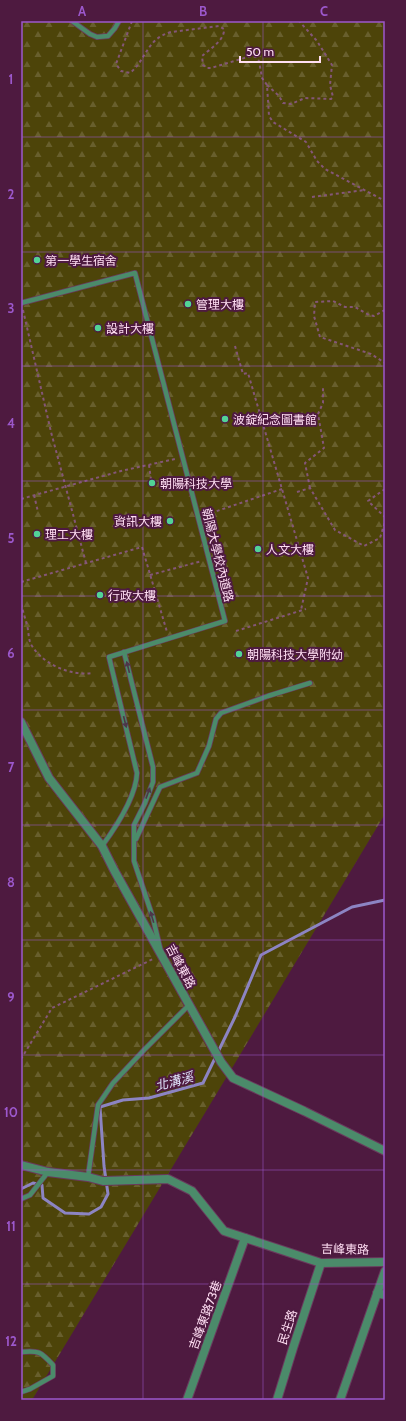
<svg xmlns="http://www.w3.org/2000/svg" width="406" height="1421" viewBox="0 0 406 1421" font-family="Cabin,'Noto Sans TC',sans-serif">
<defs>
<pattern id="forest-firs" width="22" height="20" patternUnits="userSpaceOnUse"><rect width="22" height="20" fill="#4d4409"/><path d="M5 1l3.5 6h-7zM16 11l3.5 6h-7z" fill="#685f2d"/></pattern>
</defs>
<rect width="100%" height="100%" fill="#4e1a40"/>
<polygon fill="url(#forest-firs)" points="21,21 385,21 385,814 32,1400 21,1400"/>
<g fill="none" stroke-linecap="round" stroke-linejoin="round">
<polyline stroke="#8c84c3" stroke-width="3" points="21,1189 33,1183 42,1185 43,1198 65,1213 89,1214 101,1207 108,1194 104,1166 100,1107 123,1100 149,1098 203,1083 235,1017 261,955 352,907 385,900"/>
<defs>
<g id="service">
<polyline points="72,21 90,34 97,37 108,36 115,28 119,21"/>
<path d="M 21,303 L 135,273 L 225,621 L 109,657 L 137,773 C 136,797 116,827 102,846"/>
<polyline points="124,652 153,767 153,782 145,803 134,825 134,861 153,918 160,948"/>
<polyline points="136,839 160,787 197,773 209,746 216,719 221,713 268,696 310,683"/>
<polyline points="88,1177 98,1105 113,1083 144,1050 189,1005"/>
<polyline points="21,1199 30,1195 48,1172"/>
<path d="M 21,1352 C 39,1350 41,1352 53,1365 L 53,1376 L 30,1389 L 21,1392"/>
</g>
<g id="minor">
<polyline points="21,722 49,778 102,846 114,870 221,1062 233,1078 304,1111 385,1151"/>
<polyline points="21,1165 48,1172 88,1177 103,1181 168,1179 192,1191 224,1231 321,1263 385,1262"/>
<polyline points="377,1293 385,1295"/>
<polyline points="187,1400 245,1238"/>
<polyline points="277,1400 293,1348 321,1263"/>
<polyline points="340,1400 385,1271"/>
</g>
</defs>
<use href="#service" stroke="#6a395d" stroke-width="6"/>
<use href="#minor" stroke="#6a395d" stroke-width="10"/>
<g stroke="#845677" stroke-width="2" stroke-dasharray="3 3" stroke-linecap="butt">
<path d="M 132,21 L 116,64 L 121,71 L 130,73 C 147,59 146,39 171,32 L 219,26 L 224,29 C 225,40 210,49 202,56 L 203,65 L 207,68 L 211,68 L 251,56 L 256,57 L 259,61 L 262,78 L 267,85 L 269,116 L 273,122 L 306,142 L 317,161 L 325,169 L 385,201"/>
<polyline points="267,85 279,96 283,103 291,104 305,98 331,99 333,97 330,85 332,65 317,41 299,21"/>
<polyline points="312,197 365,190"/>
<polyline points="23,310 51,432 86,563"/>
<polyline points="385,310 374,316 369,315 355,307 345,307 333,301 315,302 314,316 320,337 371,354 385,363"/>
<polyline points="235,346 243,374 248,373 308,578 301,610"/>
<polyline points="149,465 152,487"/>
<polyline points="310,488 305,463 324,448 318,414 323,403 323,388"/>
<polyline points="385,489 368,501 385,517"/>
<polyline points="297,492 310,488 335,530 364,546 380,538 385,522"/>
<polyline points="34,495 38,512"/>
<polyline points="21,499 121,471 175,459"/>
<polyline points="211,513 282,489"/>
<polyline points="150,575 202,561"/>
<polyline points="21,582 142,547 167,632"/>
<path d="M 21,604 C 23,611 25,618 27,625 C 29,632 28,640 32,646 C 44,665 71,676 92,673"/>
<polyline points="236,631 306,609"/>
<polyline points="21,1059 52,1008 153,959"/>
</g>
<use href="#service" stroke="#4b8b6a" stroke-width="4.5"/>
<use href="#minor" stroke="#4b8b6a" stroke-width="8"/>
</g>
<defs><path id="oneway-solid" d="M-6-.8H1V-3.2L6.5 0L1 3.2V.8H-6Z"/></defs>
<g fill="#4d364a">
<use href="#oneway-solid" transform="translate(128 667) rotate(-104)"/>
<use href="#oneway-solid" transform="translate(125 722) rotate(76)"/>
<use href="#oneway-solid" transform="translate(148 793) rotate(-70)"/>
<use href="#oneway-solid" transform="translate(152 917) rotate(-107)"/>
</g>
<path fill="none" stroke="#9c58cc" stroke-width="1" stroke-opacity="0.55" d="M 143,21 L 143,1400M 263,21 L 263,1400M 21,137 L 385,137M 21,252 L 385,252M 21,366 L 385,366M 21,481 L 385,481M 21,596 L 385,596M 21,710 L 385,710M 21,825 L 385,825M 21,940 L 385,940M 21,1055 L 385,1055M 21,1170 L 385,1170M 21,1284 L 385,1284"/>
<g fill="#52d397" stroke="#4e1a40" stroke-width="1.5">
<circle cx="37" cy="260" r="4"/>
<circle cx="188" cy="304" r="4"/>
<circle cx="98" cy="328" r="4"/>
<circle cx="225" cy="419" r="4"/>
<circle cx="152" cy="483" r="4"/>
<circle cx="170" cy="521" r="4"/>
<circle cx="37" cy="534" r="4"/>
<circle cx="258" cy="549" r="4"/>
<circle cx="100" cy="595" r="4"/>
<circle cx="239" cy="654" r="4"/>
</g>
<g text-anchor="middle" dominant-baseline="central" stroke-width="4" stroke-linejoin="round" paint-order="stroke">
<g font-size="12" fill="#ffdef3" stroke="#4e1a40" text-anchor="start">
<text x="45" y="260">第一學生宿舍</text>
<text x="196" y="304">管理大樓</text>
<text x="106" y="328">設計大樓</text>
<text x="233" y="419">波錠紀念圖書館</text>
<text x="160" y="483">朝陽科技大學</text>
<text x="162" y="521" text-anchor="end">資訊大樓</text>
<text x="45" y="534">理工大樓</text>
<text x="266" y="549">人文大樓</text>
<text x="108" y="595">行政大樓</text>
<text x="247" y="654">朝陽科技大學附幼</text>
</g>
<g font-size="12" fill="#ffdef3" stroke="#4e1a40">
<text transform="translate(218 555) rotate(76)">朝陽大學校內道路</text>
<text transform="translate(181 966) rotate(62)">吉峰東路</text>
<text transform="translate(345 1249) rotate(1)">吉峰東路</text>
<text transform="translate(205 1315) rotate(-70)">吉峰東路73巷</text>
<text transform="translate(287 1327) rotate(-72)">民生路</text>
</g>
<g font-size="13" font-style="italic" fill="#dde0f7" stroke="#4e1a40">
<text transform="translate(174 1081) rotate(-15)">北溝溪</text>
</g>
</g>
<rect width="406" height="1421" fill="none" stroke="#4e1a40" stroke-width="44"/>
<path d="M240 56v6h80v-6" fill="none" stroke="#ffdef3" stroke-width="2"/>
<text x="246" y="56" font-size="12" fill="#ffdef3" stroke="#4e1a40" stroke-width="3" paint-order="stroke">50 m</text>
<rect x="22" y="22" width="362" height="1377" fill="none" stroke="#9c58cc" stroke-width="1.5"/>
<g font-size="13" text-anchor="middle" font-weight="bold" fill="#9c58cc">
<text x="82" y="16">A</text>
<text x="203" y="16">B</text>
<text x="324" y="16">C</text>
<text x="11" y="84">1</text>
<text x="11" y="199">2</text>
<text x="11" y="313">3</text>
<text x="11" y="428">4</text>
<text x="11" y="543">5</text>
<text x="11" y="658">6</text>
<text x="11" y="772">7</text>
<text x="11" y="887">8</text>
<text x="11" y="1002">9</text>
<text x="11" y="1117">10</text>
<text x="11" y="1231">11</text>
<text x="11" y="1346">12</text>
</g>
</svg>
